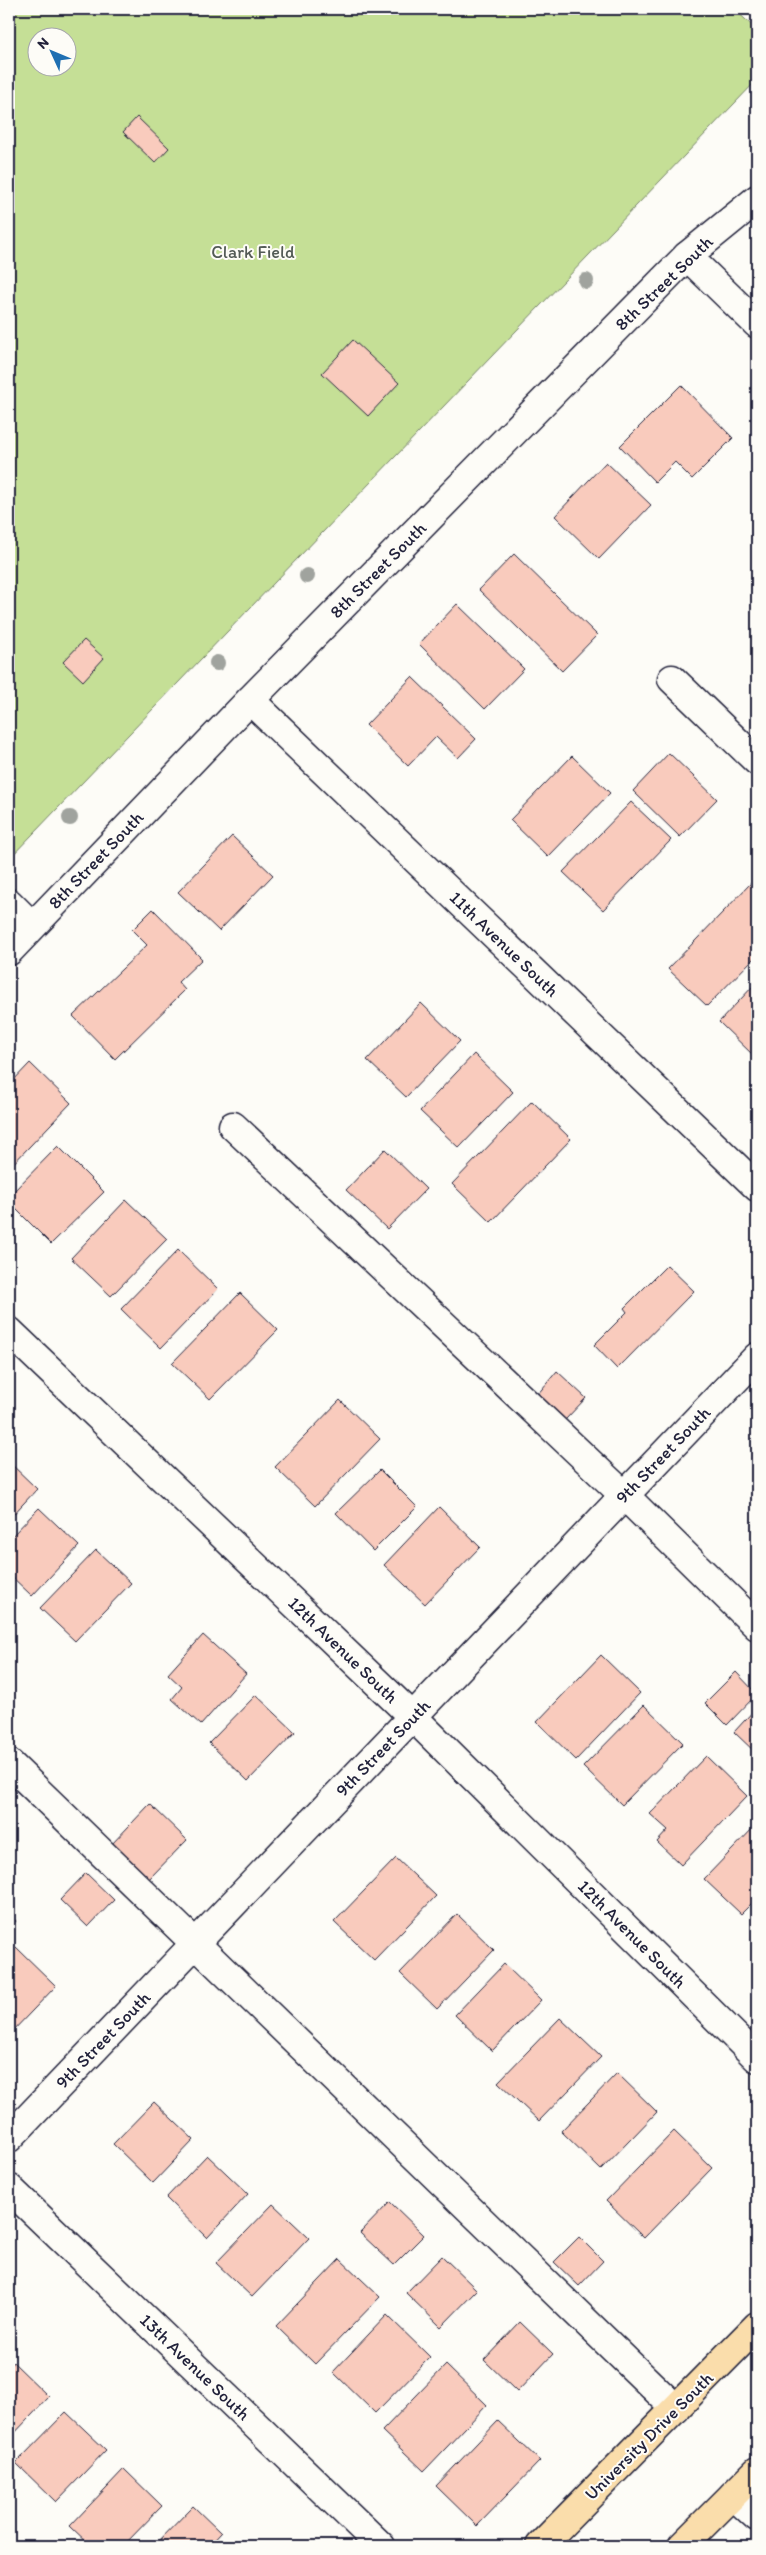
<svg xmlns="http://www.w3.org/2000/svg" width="766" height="2555" viewBox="0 0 766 2555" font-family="Itim,sans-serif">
<rect width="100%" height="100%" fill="#fdfcf7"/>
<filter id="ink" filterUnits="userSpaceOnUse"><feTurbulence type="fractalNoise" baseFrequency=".02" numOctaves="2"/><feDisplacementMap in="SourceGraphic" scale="10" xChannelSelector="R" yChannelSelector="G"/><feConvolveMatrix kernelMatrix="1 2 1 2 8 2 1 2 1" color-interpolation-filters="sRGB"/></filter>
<g filter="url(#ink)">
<path fill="#c5df96" stroke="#748068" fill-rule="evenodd" d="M 9,9 L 734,9 L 757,30 L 757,80 L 9,859 ZM 38,38 L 68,38 L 68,68 L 38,68 Z"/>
<g fill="#f9cbbd" stroke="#22223b">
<polygon points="137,117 169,148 155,163 123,132"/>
<polygon points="353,340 399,383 368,416 322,373"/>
<polygon points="681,385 733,438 692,479 675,462 655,482 620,446"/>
<polygon points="606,462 651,505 599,559 555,516"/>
<polygon points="514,554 597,635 562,671 479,590"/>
<polygon points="457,604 524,669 485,709 419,644"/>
<polygon points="84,640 104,658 83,681 63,662"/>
<polygon points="412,677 476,739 458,758 436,737 408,766 366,725"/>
<polygon points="669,753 717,799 680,837 633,791"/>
<polygon points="572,756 610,793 548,857 510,820"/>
<polygon points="631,802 671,840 603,910 563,872"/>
<polygon points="232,836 273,875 219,931 178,892"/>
<polygon points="751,883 757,889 757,919 754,922 757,925 757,955 707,1006 668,969"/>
<polygon points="153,909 202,959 178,982 185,990 115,1059 73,1016 147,945 132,930"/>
<polygon points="757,982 757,1054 755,1057 719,1022"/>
<polygon points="421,1003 460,1041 406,1097 367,1060"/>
<polygon points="474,1054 513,1092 459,1148 420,1111"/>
<polygon points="30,1063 71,1103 9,1168 9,1085"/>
<polygon points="532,1101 571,1139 491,1222 452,1184"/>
<polygon points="58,1146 104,1192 51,1244 9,1202 9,1196"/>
<polygon points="385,1149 426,1189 387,1229 346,1190"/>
<polygon points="126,1200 167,1239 111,1296 71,1258"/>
<polygon points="178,1250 218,1289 161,1348 121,1309"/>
<polygon points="667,1265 694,1291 617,1369 594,1345 627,1312 624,1308"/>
<polygon points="240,1293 278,1330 210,1399 172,1363"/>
<polygon points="557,1371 586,1398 565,1420 537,1395"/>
<polygon points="340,1400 380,1439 315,1506 275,1467"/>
<polygon points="9,1462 37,1489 9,1519"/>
<polygon points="380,1470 417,1507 373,1551 336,1513"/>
<polygon points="439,1507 480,1547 425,1604 384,1565"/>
<polygon points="39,1508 79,1546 32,1596 9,1574 9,1539"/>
<polygon points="96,1550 131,1583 75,1641 40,1608"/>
<polygon points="203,1635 246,1674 201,1725 172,1699 182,1687 168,1674"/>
<polygon points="601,1655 640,1693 576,1760 537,1722"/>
<polygon points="736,1672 757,1694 727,1725 705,1703"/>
<polygon points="256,1695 295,1732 248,1781 209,1743"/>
<polygon points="644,1705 683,1743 622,1805 583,1767"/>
<polygon points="757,1707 757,1754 734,1732"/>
<polygon points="706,1756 747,1796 681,1865 657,1842 668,1830 650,1814"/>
<polygon points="150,1804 187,1840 146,1882 110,1846"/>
<polygon points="757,1824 757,1898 741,1914 704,1879"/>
<polygon points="396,1858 436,1896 374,1960 334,1922"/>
<polygon points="86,1873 114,1900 88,1927 60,1900"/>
<polygon points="9,1914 16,1921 9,1929"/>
<polygon points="457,1914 494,1950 437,2009 400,1973"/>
<polygon points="16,1947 56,1986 9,2035 9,1955"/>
<polygon points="504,1964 541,2000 492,2051 455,2015"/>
<polygon points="560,2018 601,2057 539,2121 498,2082"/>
<polygon points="617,2073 657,2112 601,2170 561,2131"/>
<polygon points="154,2102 194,2140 153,2183 113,2144"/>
<polygon points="674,2131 712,2168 644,2238 606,2201"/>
<polygon points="207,2155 248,2194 207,2238 166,2198"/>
<polygon points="390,2202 424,2235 394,2265 360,2233"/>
<polygon points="273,2204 309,2238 252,2297 216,2263"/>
<polygon points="579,2237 603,2261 579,2286 554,2262"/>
<polygon points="442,2256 477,2290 441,2327 406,2293"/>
<polygon points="340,2259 380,2297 315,2364 276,2326"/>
<polygon points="387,2315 430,2357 375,2413 333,2372"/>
<polygon points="520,2322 553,2354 517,2392 484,2360"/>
<polygon points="13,2362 49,2397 9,2439 9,2367"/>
<polygon points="446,2365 487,2405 424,2471 382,2431"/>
<polygon points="66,2412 106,2450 56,2502 16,2463"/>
<polygon points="498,2421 540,2461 477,2526 436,2486"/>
<polygon points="124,2469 162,2506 123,2546 91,2546 70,2526"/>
<polygon points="193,2506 221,2533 210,2545 212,2546 154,2546"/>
</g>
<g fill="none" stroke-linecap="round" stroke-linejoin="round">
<defs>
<g id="minor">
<polyline points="687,256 757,324"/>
<polyline points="672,679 757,761"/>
<polyline points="250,700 757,1187"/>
<polyline points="9,903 32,926"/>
<polyline points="9,951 250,700 687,256 757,199"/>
<polyline points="233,1126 625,1496 757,1626"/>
<polyline points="9,1331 413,1717 757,2058"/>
<polyline points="9,1763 676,2409"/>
<polyline points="9,2138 757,1357"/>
<polyline points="9,2188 381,2546"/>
<polyline points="733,2495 757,2517"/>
</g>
<g id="major">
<polyline points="540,2546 757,2326"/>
<polyline points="682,2546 757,2471"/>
</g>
</defs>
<use href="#minor" stroke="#22223b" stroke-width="31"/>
<use href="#major" stroke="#22223b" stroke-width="31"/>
<use href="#minor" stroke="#fdfcf7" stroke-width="28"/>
<use href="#major" stroke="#faddab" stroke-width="28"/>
</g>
<g fill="#a0a39e">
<circle cx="586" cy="281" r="8"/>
<circle cx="307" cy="576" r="8"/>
<circle cx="217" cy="663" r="8"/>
<circle cx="70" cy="818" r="8"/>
</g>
</g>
<g text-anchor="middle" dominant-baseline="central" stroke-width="4" stroke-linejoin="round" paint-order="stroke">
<g font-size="18" fill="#535b56" stroke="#fdfcf7">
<text x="253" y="252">Clark Field</text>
</g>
<g font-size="18" fill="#22223b" stroke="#fdfcf7">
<text transform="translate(664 283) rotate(-44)">8th Street South</text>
<text transform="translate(378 570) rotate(-45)">8th Street South</text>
<text transform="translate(96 860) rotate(-46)">8th Street South</text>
<text transform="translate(504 944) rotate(44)">11th Avenue South</text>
<text transform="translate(663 1455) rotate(-46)">9th Street South</text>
<text transform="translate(343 1650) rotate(44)">12th Avenue South</text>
<text transform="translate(383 1748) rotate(-46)">9th Street South</text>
<text transform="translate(632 1934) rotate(45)">12th Avenue South</text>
<text transform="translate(103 2040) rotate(-46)">9th Street South</text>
<text transform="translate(195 2367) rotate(44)">13th Avenue South</text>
<text transform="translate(649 2436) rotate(-45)">University Drive South</text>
</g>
</g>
<rect width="766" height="2555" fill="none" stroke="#fdfcf7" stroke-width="30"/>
<rect x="15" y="15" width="736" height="2525" fill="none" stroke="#22223b" stroke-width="2" filter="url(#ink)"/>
<g transform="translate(52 52) rotate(314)"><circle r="24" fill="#fdfcf7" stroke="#a5a5ac"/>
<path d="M0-4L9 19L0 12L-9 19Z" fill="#1f6fb2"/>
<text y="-8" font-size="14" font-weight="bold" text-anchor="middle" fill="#22223b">N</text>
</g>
</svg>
